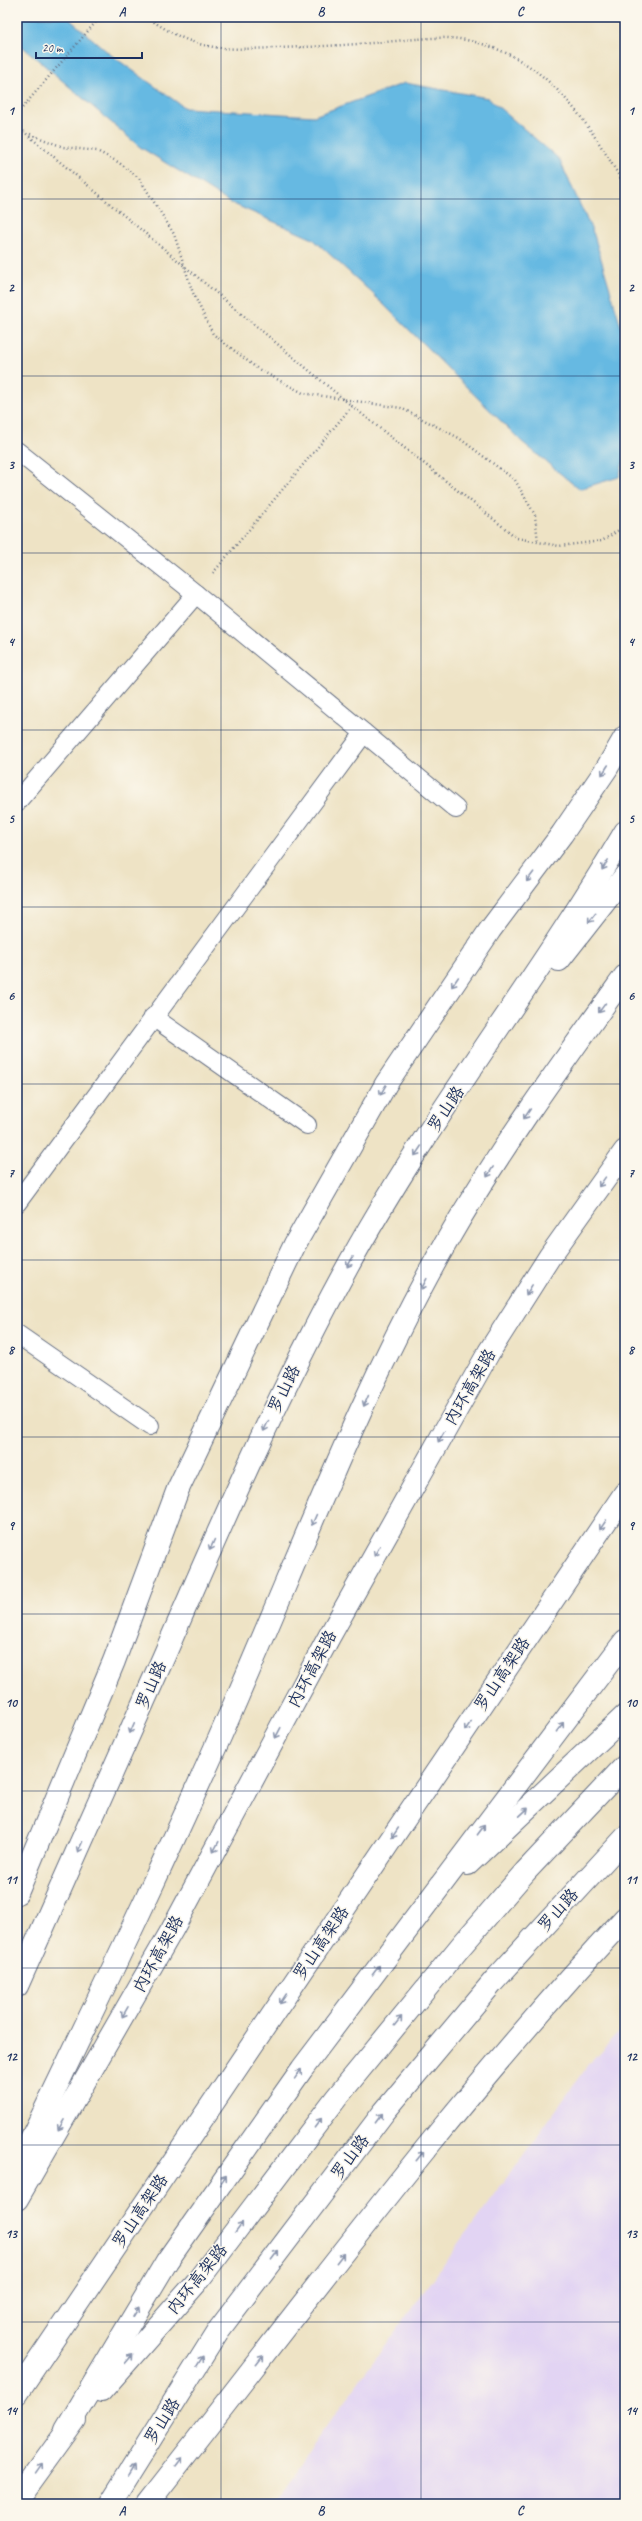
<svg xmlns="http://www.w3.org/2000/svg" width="642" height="2521" viewBox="0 0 642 2521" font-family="Caveat,'LXGW WenKai TC',sans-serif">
<rect width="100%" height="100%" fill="#fbf7ec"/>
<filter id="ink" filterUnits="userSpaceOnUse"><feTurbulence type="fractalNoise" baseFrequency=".025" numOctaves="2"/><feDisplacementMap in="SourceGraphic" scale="8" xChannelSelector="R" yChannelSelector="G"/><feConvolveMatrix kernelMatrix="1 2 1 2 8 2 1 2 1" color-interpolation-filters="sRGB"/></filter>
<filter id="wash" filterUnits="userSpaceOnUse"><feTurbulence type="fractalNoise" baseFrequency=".012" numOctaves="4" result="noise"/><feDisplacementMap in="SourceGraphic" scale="16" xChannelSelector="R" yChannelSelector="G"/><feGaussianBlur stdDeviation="0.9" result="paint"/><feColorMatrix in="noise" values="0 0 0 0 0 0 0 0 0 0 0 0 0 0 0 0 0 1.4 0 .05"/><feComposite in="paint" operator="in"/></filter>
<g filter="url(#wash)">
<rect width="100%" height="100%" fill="#eee3c5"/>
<polygon fill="#e2d4f3" points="625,2026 625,2504 270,2504 590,2063"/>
<polygon fill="#66b9e2" stroke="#4074a0" points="17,17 67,17 111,55 185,108 314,116 405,83 488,98 559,159 594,235 625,340 625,456 619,477 579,489 521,441 371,292 313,239 229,202 140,147 17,42"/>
</g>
<g filter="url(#ink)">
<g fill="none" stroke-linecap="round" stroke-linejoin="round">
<defs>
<g id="service">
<polyline points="17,451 196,594 456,809"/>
<polyline points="17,802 196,594"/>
<polyline points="153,1017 307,1125"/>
<polyline points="17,1203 364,733"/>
<polyline points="17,1334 150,1426"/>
</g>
<g id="primary">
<polyline points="559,960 625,876"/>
<polyline points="17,1893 114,1661 178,1489 295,1244 386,1084 490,930 562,834 607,768 625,737"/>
<path d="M 17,1986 C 67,1876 116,1766 164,1656 C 220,1527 276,1398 343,1275 C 426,1121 536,983 625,832"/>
<polyline points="110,2504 218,2331 384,2112 493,1982 625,1838"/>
<path d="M 147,2504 C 303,2306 453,2102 625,1918"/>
</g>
<g id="trunk">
<polyline points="468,1864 625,1716"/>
<path d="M 17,2168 C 92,2012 168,1857 237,1698 C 304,1544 364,1385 448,1239 C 501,1147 563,1062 625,976"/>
<polyline points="17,2199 172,1930 329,1637 489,1352 550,1256 625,1151"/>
<polyline points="101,2391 196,2283 337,2097 461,1946 525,1872 625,1766"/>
<polyline points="17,2393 625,1493"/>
<polyline points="66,2430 167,2261 302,2069 625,1641"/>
<polyline points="17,2500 75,2420"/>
</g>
</defs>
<use href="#service" stroke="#656e82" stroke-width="20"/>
<use href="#primary" stroke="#656e82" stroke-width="24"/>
<use href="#trunk" stroke="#656e82" stroke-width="24"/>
<g stroke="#656e82" stroke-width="2.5" stroke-dasharray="1 3" stroke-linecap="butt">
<path d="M 147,17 C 195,51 219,50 276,48 C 312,47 348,45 384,42 C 410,40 440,35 466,40 C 547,56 586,119 625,186"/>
<polyline points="17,114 100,17"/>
<polyline points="17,126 342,398 517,538 559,546 602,541 625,526"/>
<polyline points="17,130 25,132"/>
<polyline points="30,134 63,147 97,151 118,162 139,178 174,234 193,293 213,334 258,369 303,393 401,408 459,438 515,480 535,515 538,542"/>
<polyline points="213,573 352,406"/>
</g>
<use href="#service" stroke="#fff" stroke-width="18"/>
<use href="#primary" stroke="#fff" stroke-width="22"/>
<use href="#trunk" stroke="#fff" stroke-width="22"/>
</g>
<defs><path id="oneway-shaft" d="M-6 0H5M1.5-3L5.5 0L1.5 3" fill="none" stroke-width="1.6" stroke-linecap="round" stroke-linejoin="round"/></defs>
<g stroke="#8d97ae">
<use href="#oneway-shaft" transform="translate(605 770) rotate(123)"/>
<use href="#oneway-shaft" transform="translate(605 865) rotate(122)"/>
<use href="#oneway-shaft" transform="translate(530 877) rotate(127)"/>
<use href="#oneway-shaft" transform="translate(592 918) rotate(128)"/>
<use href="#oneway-shaft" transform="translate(455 982) rotate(124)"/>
<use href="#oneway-shaft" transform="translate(602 1008) rotate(126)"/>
<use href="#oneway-shaft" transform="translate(383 1090) rotate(120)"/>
<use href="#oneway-shaft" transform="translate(527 1114) rotate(124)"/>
<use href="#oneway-shaft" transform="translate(418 1151) rotate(124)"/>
<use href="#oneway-shaft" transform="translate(490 1172) rotate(122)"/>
<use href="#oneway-shaft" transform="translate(602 1182) rotate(125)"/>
<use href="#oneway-shaft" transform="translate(350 1262) rotate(120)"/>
<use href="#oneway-shaft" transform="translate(424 1284) rotate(118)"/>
<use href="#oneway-shaft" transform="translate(529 1290) rotate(122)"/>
<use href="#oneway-shaft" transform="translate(366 1401) rotate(114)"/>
<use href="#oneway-shaft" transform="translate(266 1426) rotate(115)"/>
<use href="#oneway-shaft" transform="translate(441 1437) rotate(120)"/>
<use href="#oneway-shaft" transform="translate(314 1520) rotate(114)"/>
<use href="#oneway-shaft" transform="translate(603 1525) rotate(124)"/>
<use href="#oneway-shaft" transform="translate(212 1545) rotate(114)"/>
<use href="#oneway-shaft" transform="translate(377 1551) rotate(119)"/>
<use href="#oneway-shaft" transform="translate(468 1726) rotate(124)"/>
<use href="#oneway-shaft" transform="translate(560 1727) rotate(-53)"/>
<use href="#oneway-shaft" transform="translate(132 1728) rotate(114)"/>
<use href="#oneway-shaft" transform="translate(278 1733) rotate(118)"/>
<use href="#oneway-shaft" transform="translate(524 1812) rotate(-43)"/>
<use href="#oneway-shaft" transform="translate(481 1830) rotate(-53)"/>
<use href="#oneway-shaft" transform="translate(395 1833) rotate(124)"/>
<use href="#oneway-shaft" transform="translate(80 1847) rotate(115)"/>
<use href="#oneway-shaft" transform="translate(216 1847) rotate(118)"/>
<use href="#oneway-shaft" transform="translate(376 1970) rotate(-53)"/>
<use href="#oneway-shaft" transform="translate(283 1999) rotate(124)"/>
<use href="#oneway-shaft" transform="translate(125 2012) rotate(120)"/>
<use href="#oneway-shaft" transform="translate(398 2021) rotate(-51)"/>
<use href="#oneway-shaft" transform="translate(298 2074) rotate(-55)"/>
<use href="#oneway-shaft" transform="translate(379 2118) rotate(-53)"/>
<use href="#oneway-shaft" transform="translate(318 2123) rotate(-53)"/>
<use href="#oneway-shaft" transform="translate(61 2125) rotate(120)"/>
<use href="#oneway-shaft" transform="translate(420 2156) rotate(-51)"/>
<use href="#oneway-shaft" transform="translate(223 2180) rotate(-55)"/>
<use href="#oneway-shaft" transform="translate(239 2227) rotate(-53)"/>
<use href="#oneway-shaft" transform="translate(275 2255) rotate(-53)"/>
<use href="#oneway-shaft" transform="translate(340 2258) rotate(-52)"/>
<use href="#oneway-shaft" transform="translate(136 2312) rotate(-59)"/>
<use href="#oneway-shaft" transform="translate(129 2359) rotate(-49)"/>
<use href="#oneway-shaft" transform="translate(260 2360) rotate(-52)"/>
<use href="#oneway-shaft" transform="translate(200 2361) rotate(-58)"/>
<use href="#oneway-shaft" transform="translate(179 2462) rotate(-52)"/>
<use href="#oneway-shaft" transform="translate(40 2468) rotate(-55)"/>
<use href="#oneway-shaft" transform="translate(131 2471) rotate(-58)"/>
</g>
</g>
<path fill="none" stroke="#1b2f5e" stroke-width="1" stroke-opacity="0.55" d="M 221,17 L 221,2504M 421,17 L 421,2504M 17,199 L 625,199M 17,376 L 625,376M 17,553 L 625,553M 17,730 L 625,730M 17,907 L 625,907M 17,1084 L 625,1084M 17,1260 L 625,1260M 17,1437 L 625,1437M 17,1614 L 625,1614M 17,1791 L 625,1791M 17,1968 L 625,1968M 17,2145 L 625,2145M 17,2322 L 625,2322"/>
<g text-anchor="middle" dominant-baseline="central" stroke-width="3" stroke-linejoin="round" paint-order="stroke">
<g font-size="17" fill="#1b2f5e" stroke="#fbf7ec">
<text transform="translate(446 1109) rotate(-56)">罗山路</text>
<text transform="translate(470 1387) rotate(-60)">内环高架路</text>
<text transform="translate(284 1389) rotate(-64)">罗山路</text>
<text transform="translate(312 1669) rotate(-62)">内环高架路</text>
<text transform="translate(502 1674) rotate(-56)">罗山高架路</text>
<text transform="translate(151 1685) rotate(-66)">罗山路</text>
<text transform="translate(558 1910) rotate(-48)">罗山路</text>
<text transform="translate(321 1943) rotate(-56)">罗山高架路</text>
<text transform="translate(158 1954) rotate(-61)">内环高架路</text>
<text transform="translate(350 2157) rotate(-53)">罗山路</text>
<text transform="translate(140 2211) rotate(-56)">罗山高架路</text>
<text transform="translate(197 2279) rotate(-51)">内环高架路</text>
<text transform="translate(162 2421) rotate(-58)">罗山路</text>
</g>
</g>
<rect width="642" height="2521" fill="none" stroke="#fbf7ec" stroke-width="44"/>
<path d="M36 52v6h106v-6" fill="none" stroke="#1b2f5e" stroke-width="2"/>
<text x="42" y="52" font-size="12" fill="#1b2f5e" stroke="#fbf7ec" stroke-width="3" paint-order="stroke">20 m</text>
<rect x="22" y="22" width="598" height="2477" fill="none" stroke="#1b2f5e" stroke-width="1.5"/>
<g font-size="13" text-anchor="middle" font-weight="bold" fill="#1b2f5e">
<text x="122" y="16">A</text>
<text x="321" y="16">B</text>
<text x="520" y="16">C</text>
<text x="11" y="115">1</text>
<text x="631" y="115">1</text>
<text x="11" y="292">2</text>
<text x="631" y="292">2</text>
<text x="11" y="469">3</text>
<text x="631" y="469">3</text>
<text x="11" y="646">4</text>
<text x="631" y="646">4</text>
<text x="11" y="823">5</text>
<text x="631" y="823">5</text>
<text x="11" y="1000">6</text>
<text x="631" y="1000">6</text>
<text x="11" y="1177">7</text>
<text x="631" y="1177">7</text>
<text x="11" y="1354">8</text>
<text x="631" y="1354">8</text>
<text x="11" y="1530">9</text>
<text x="631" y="1530">9</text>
<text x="11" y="1707">10</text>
<text x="631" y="1707">10</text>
<text x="11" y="1884">11</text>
<text x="631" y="1884">11</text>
<text x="11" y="2061">12</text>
<text x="631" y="2061">12</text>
<text x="11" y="2238">13</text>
<text x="631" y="2238">13</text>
<text x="11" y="2415">14</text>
<text x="631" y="2415">14</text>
<text x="122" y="2515">A</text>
<text x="321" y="2515">B</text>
<text x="520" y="2515">C</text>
</g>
</svg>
